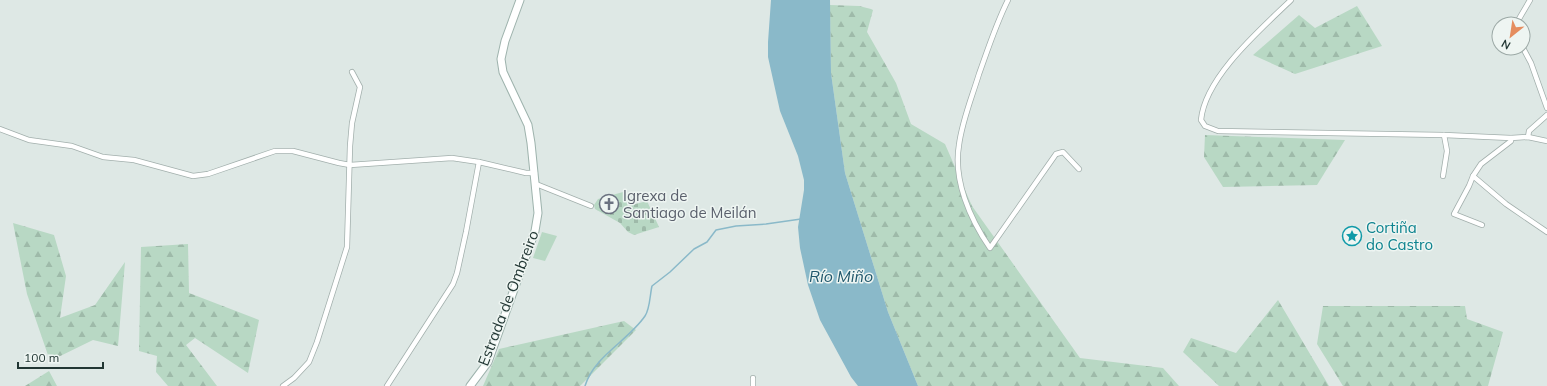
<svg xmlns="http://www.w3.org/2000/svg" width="1547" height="386" viewBox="0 0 1547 386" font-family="Mulish,sans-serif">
<defs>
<pattern id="forest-firs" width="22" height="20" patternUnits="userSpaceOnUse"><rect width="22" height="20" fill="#b8d8c4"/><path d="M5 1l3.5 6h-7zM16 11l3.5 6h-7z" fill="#9ebaa9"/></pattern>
<pattern id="cemetery-stones" width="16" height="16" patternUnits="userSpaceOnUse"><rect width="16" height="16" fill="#b8d8c4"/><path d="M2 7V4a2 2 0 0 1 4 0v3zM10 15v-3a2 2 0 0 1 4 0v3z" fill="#9ebaa9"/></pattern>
</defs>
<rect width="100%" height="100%" fill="#dee8e5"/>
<g fill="url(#forest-firs)">
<polygon points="830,5 859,6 871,9 873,10 867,32 896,83 911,124 945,144 972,206 1080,358 1163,368 1179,386 918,386 888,312 845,173 831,73"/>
<polygon points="1357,6 1382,46 1295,74 1253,55 1299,15 1315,28"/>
<polygon points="1205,135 1345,140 1317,185 1223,187 1204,157"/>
<polygon points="13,223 54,235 66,276 60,318 95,305 125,262 118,346 93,340 50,361 27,294"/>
<polygon points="188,244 189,293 259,320 248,373 195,338 186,345 217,386 168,386 156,372 157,356 139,351 141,247"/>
<polygon points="1278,300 1329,386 1219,386 1183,352 1191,338 1236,353"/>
<polygon points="1323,306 1465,306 1467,319 1503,332 1488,386 1343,386 1317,344"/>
<polygon points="624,321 636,330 580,386 483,386 499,349"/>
<polygon points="49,371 57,386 25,386"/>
</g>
<polygon fill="url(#cemetery-stones)" points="623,192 628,206 647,201 659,227 634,235 628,232 620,223 595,209 594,205 598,199"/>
<polygon fill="#b8d8c4" points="542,232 557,236 545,261 533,258"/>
<polygon fill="#8ab9c9" points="771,0 830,0 831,73 845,173 888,312 918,386 858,386 851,377 820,320 808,285 800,248 798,227 804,190 804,180 798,156 780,111 768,57 768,42"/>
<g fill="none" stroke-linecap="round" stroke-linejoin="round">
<path stroke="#8ab9c9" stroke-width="1.5" d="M 585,386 C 594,356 628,341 645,316 C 650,309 650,294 652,286 L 670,272 L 694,249 L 707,242 L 716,230 L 736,226 L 766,224 L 801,219"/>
<defs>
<g id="street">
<path d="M 1008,0 C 996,24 988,49 979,74 C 972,97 962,121 959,145 C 953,180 970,219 990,248 L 1056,154 L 1063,152 L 1079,169"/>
<path d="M 1291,0 C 1261,29 1205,77 1201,120 L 1205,126 L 1218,131 L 1444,135 L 1511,138 L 1528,137 L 1547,141"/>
<polyline points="1516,24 1530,0"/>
<polyline points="1523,48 1531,63 1547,108"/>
<polyline points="0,129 29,140 72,146 103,157 134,160 193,176 208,174 275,151 293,151 339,163 350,165 452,158 479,162 526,173 535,173"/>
<polyline points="1528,137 1529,131 1547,115"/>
<polyline points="1511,138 1511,141 1481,164 1473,176 1506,204 1547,232"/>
<polyline points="1443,176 1447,151 1444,135"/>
<polyline points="1473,176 1469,186 1454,214 1482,225"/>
<polyline points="536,184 591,206"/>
<polyline points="753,378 753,386"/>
<polyline points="283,386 294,378 309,362 317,342 347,247 350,146 352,123 360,87 352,72"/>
<polyline points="387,386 453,284 457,273 466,232 479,162"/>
</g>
<polyline id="secondary" points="470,386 488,362 535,231 538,213 531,143 528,125 503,72 501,59 505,41 520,0"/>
</defs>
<use href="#street" stroke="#a2afac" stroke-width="6"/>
<use href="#secondary" stroke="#9eb3ad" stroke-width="9"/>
<use href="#street" stroke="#fff" stroke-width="4.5"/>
<use href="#secondary" stroke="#fff" stroke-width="7"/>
</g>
<defs>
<symbol id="church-ring" viewBox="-11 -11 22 22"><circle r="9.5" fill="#eef5f2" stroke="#6b7280" stroke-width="1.5"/><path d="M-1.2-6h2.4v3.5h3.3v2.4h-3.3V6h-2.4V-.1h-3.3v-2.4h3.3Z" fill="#6b7280"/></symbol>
<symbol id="sight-ring" viewBox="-11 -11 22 22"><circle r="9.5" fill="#eef5f2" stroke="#0f9aa8" stroke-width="1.5"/><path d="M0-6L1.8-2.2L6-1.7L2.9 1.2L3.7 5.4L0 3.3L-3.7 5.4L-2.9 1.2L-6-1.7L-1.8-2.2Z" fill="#0f9aa8"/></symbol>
</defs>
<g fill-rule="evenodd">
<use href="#church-ring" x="598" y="193" width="22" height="22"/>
<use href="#sight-ring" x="1341" y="225" width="22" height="22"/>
</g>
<g text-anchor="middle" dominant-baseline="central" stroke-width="3" stroke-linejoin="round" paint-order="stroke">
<g font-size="15" fill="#5b616d" stroke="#eef5f2" text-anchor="start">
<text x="623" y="195">Igrexa de<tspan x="623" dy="17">Santiago de Meilán</tspan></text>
</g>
<g font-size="15" fill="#0d838f" stroke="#eef5f2" text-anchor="start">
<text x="1366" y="227">Cortiña<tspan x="1366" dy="17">do Castro</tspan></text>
</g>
<g font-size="15" fill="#213633" stroke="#eef5f2">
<text transform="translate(508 298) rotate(-69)">Estrada de Ombreiro</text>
</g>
<g font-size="16" font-style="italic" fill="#21586c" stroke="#eef5f2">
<text x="841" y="276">Río Miño</text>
</g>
</g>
<g transform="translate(1511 36) rotate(210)"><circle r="19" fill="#eef5f2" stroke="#9ca9a6"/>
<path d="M0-3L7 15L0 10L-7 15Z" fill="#e58d5f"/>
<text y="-6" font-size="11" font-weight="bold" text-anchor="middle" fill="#213633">N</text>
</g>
<path d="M18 362v6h85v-6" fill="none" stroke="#213633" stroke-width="2"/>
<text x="24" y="362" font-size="12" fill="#213633" stroke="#eef5f2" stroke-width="3" paint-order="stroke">100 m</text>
</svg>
